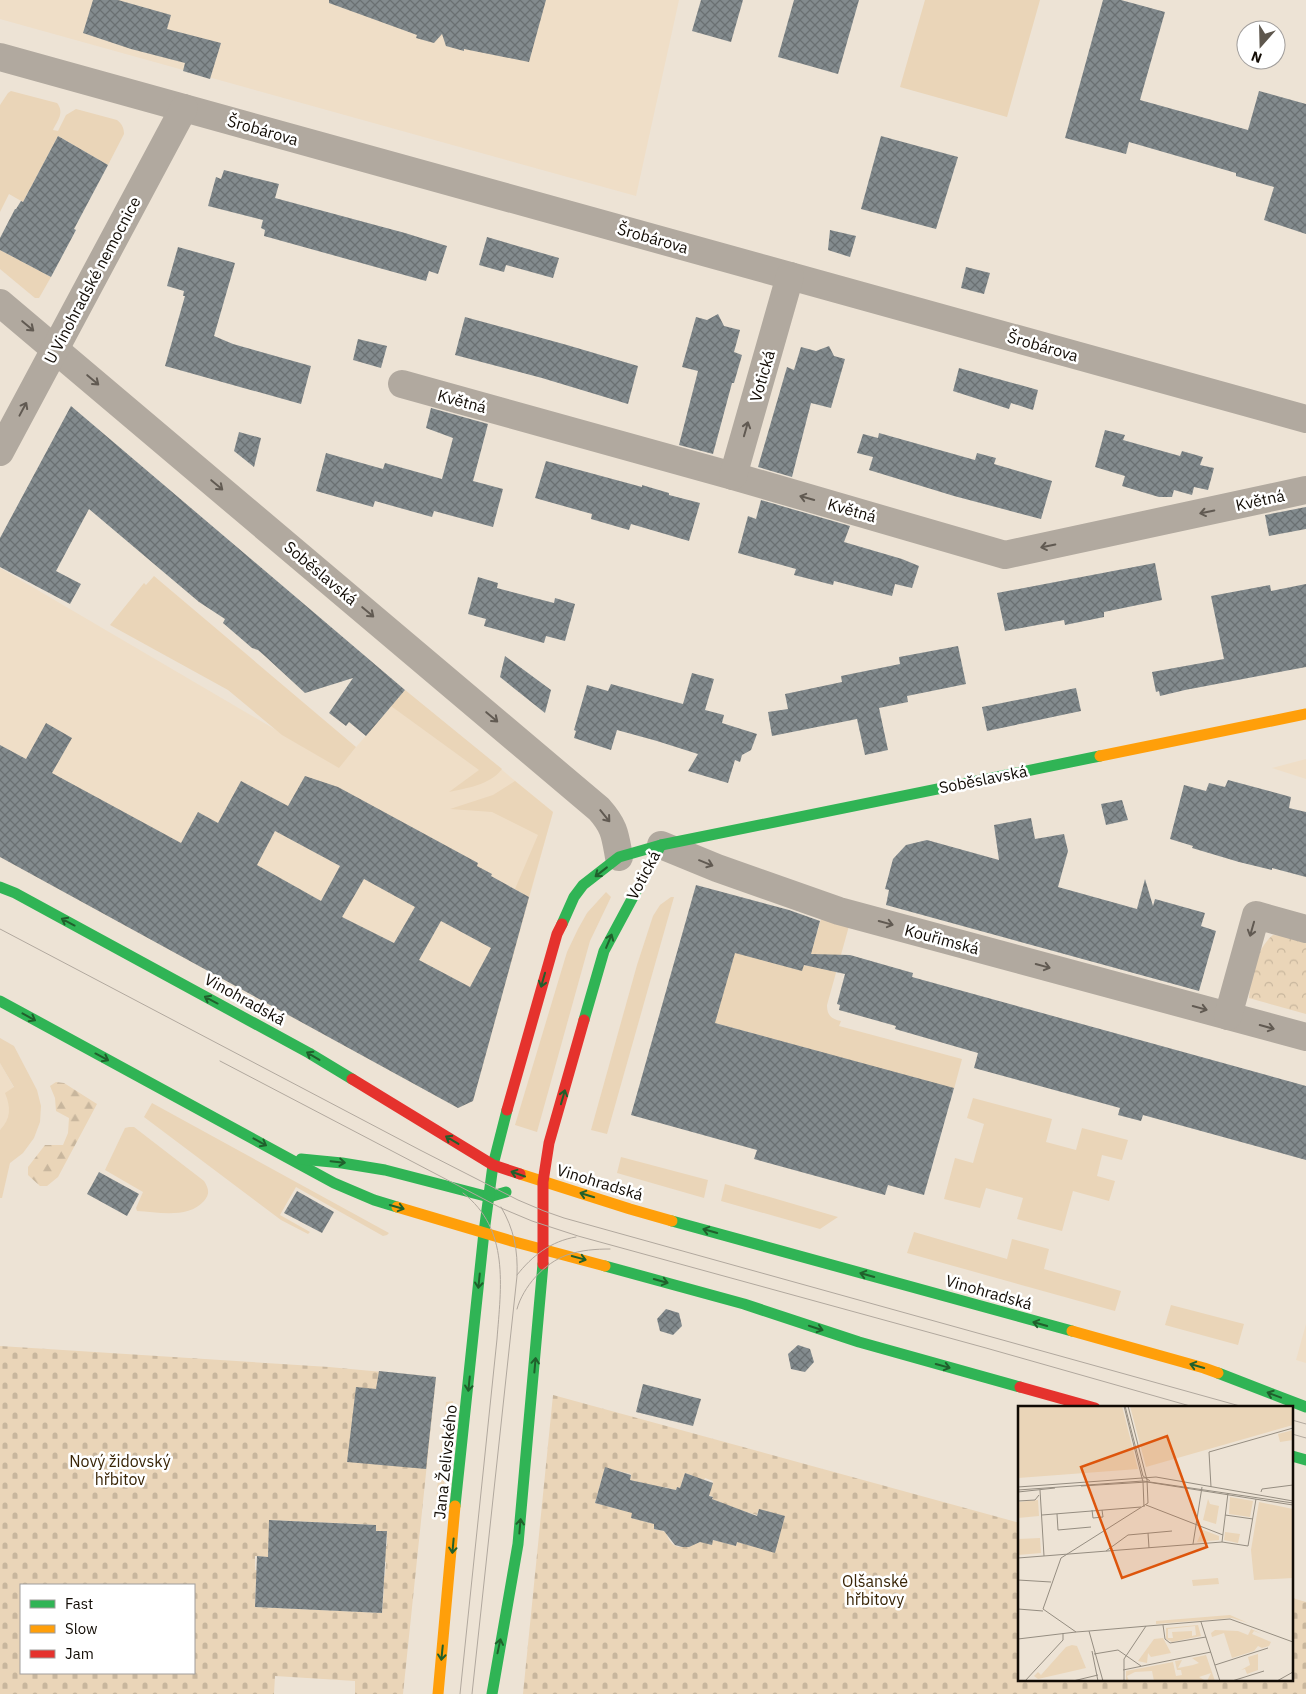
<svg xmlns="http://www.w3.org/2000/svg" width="1306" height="1694" viewBox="0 0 1306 1694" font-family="'IBM Plex Sans',sans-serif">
<defs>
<pattern id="forest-firs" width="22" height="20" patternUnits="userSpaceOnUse" patternTransform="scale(1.25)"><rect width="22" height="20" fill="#ead5b8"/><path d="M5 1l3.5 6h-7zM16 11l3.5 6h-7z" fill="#c8b69d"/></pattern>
<pattern id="cemetery-stones" width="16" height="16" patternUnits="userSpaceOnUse" patternTransform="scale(1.25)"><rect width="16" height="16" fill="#ead5b8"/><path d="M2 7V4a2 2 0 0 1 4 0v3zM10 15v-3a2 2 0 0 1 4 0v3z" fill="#c8b69d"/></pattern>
<pattern id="park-crowns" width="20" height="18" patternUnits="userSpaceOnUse" patternTransform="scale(1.25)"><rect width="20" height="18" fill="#ead5b8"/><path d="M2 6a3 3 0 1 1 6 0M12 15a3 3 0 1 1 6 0" fill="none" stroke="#c8b69d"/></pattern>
<pattern id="building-cross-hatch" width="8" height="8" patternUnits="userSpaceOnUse" patternTransform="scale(1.25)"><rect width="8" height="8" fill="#838b8e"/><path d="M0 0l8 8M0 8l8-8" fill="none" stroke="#6a7072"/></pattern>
</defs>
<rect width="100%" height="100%" fill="#ede3d5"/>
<g fill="#efdec7">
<polygon points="0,0 679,0 636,196 0,19"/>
<polygon points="0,568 339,767 405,690 553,812 473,1101 458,1108 0,857"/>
<polygon points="1306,759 1306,779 1272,768"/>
<polygon points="0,1063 14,1088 9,1103 10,1114 6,1125 0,1130"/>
<polygon points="1306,1324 1306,1363 1296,1360"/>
</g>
<g fill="#ead5b8">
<polygon points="925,0 1040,0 1007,117 900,87"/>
<path d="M 11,91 L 57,103 C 65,113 57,121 53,130 L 58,131 L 66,115 L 76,109 L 117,120 C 122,124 124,128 124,134 L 108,165 L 58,136 L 23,202 L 9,194 L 0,212 L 0,105 L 8,93 Z"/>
<polygon points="0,250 51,277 39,298 35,298 0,269"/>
<polygon points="154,576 356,747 339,768 282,735 228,690 110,625 144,583 146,585"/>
<path d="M 405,690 L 502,769 C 490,785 467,788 449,792 L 479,770 L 391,706 Z"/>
<polygon points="515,781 553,812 529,897 515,889 538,835 492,812 450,809 493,795"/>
<polygon points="606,892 611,897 590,941 537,1132 515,1125 567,952 578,929 587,913"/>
<polygon points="671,897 674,897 607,1134 591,1130 637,965 653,916 660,905"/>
<path d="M 821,919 L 849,926 L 827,1005 C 827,1015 831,1019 841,1021 L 839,1026 L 962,1059 L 954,1089 L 715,1023 L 734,946 L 807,966 Z"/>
<path d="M 0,1038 L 14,1046 L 37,1090 L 41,1106 L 40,1122 L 34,1138 L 23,1153 L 10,1163 L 2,1198 L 0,1198 L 0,1130 C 11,1119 11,1107 5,1093 L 14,1087 L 0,1063 Z"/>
<polygon points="973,1098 1052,1119 1046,1142 1076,1150 1082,1128 1128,1140 1122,1160 1102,1155 1097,1176 1115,1181 1109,1201 1073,1191 1062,1231 1017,1219 1023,1198 986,1188 980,1208 944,1199 955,1158 973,1163 984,1124 967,1118"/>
<polygon points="152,1103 389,1233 387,1235 383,1236 296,1187 280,1215 310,1232 308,1234 281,1220 144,1117"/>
<path d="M 129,1127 L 134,1127 L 204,1181 C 209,1189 210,1194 204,1201 C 188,1219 158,1212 137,1211 L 136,1208 L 143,1192 L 105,1170 L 125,1128 Z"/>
<polygon points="621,1157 708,1180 704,1198 617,1173"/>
<polygon points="725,1184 838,1217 820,1229 721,1201"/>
<polygon points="914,1232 1007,1259 1012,1239 1049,1249 1044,1269 1121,1291 1115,1311 907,1253"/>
<polygon points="1171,1305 1244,1324 1238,1345 1165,1325"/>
<polygon points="453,1401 442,1502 436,1499 446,1402"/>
</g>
<polygon fill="url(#forest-firs)" points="56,1082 64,1083 97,1104 58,1177 47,1186 40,1186 28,1175 28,1167 45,1145 63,1145 68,1133 69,1118 56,1111 55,1098 50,1086"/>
<g fill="url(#cemetery-stones)" fill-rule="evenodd">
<path d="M 0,1346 L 329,1367 L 436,1377 L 403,1694 L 355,1694 L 355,1681 L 275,1676 L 274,1694 L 0,1694 ZM 270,1520 L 376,1525 L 376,1531 L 387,1531 L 387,1546 L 375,1546 L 374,1561 L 386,1562 L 385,1576 L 373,1576 L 384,1586 L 382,1613 L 255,1607 L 256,1580 L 267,1571 L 255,1570 L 255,1556 L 268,1557 ZM 21,1585 L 194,1585 L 194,1673 L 21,1673 Z"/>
<path d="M 553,1395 L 1020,1523 L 1020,1680 L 1292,1680 L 1292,1598 L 1306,1602 L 1306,1694 L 523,1694 ZM 605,1468 L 631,1474 L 630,1480 L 664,1489 L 665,1487 L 676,1490 L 677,1487 L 680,1488 L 685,1473 L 693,1476 L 692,1480 L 703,1483 L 705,1478 L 713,1481 L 709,1495 L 713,1497 L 712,1500 L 723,1505 L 757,1515 L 759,1509 L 775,1552 L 737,1542 L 736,1546 C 728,1544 720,1541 712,1540 C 696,1539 674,1561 666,1532 L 654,1529 L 654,1524 L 632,1518 L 634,1508 L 621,1510 L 595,1503 Z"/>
</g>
<path fill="url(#park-crowns)" d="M 1273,935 L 1284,936 L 1306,942 L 1306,1014 L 1249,998 C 1251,977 1256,949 1273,935 Z"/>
<g fill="url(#building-cross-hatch)" fill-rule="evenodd">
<polygon points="93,0 118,0 171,15 167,29 221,43 210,79 183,71 185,63 131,49 83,33"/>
<polygon points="329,0 546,0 529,62 464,49 464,51 446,46 442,34 434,43 416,38 417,35 329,3"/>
<polygon points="701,0 743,0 731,42 692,31"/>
<polygon points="794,0 859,0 838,74 778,57"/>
<polygon points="1103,0 1121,0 1165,12 1140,100 1248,130 1259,91 1306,104 1306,234 1264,220 1274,187 1236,176 1236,173 1129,142 1126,154 1065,138"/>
<polygon points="58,136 108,165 74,229 76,230 51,277 0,250 0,238 15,209 16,209 21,201 23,202"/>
<polygon points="881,136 958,157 936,229 861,209"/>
<polygon points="224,170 279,184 275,198 405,233 447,246 438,274 429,271 426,281 264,236 265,230 261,228 263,220 208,206 216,177 221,179"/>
<polygon points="830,230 856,236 850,257 828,250"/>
<polygon points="487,237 559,258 553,278 506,265 504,272 479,265"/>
<polygon points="178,247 235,263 214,336 233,344 311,366 301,404 165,366 185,296 183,296 184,291 167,286"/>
<polygon points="966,267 990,273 984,294 961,288"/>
<polygon points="718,314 724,326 740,330 734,352 742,355 734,383 732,383 713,454 679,445 698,371 682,367 696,317 707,320"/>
<polygon points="465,317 567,345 638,366 628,404 542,378 455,355"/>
<polygon points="358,339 387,346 381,368 353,360"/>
<polygon points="829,346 834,356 845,359 831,408 811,403 792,477 758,467 787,367 794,370 801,347 816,351"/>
<polygon points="959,368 1038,390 1033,410 1011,403 1009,409 953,391"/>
<polygon points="71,406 405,690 366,736 349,722 346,726 329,713 353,678 305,693 266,657 258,650 252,648 223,623 225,619 199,602 89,509 56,571 81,584 70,604 0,567 0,538"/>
<polygon points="431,408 488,424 473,481 503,489 493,527 434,511 432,517 375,501 373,507 316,491 326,453 383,469 385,463 442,479 453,438 426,428"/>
<polygon points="1105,430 1125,435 1123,440 1180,456 1182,451 1203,457 1200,465 1214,468 1208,490 1194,487 1192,495 1174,490 1172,497 1159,497 1122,486 1125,476 1095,467"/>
<polygon points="239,432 261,438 254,467 234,451"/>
<polygon points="879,433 975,460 977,453 996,458 994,464 1052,481 1041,519 954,496 869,470 873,457 857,453 863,434 878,438"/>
<polygon points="546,461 642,487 642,485 669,493 669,495 700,503 689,541 631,524 629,530 591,519 592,514 535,498"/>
<polygon points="761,500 850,526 844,542 902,559 919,566 912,588 895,584 892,596 834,581 833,585 794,575 796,569 738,553 748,516 756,519"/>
<polygon points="1306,507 1306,529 1269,536 1265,515"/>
<polygon points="1155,563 1162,600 1104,612 1104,617 1065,625 1064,620 1005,631 997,593"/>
<polygon points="478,577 498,583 497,588 554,603 555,598 575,604 565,641 546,636 544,643 484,626 486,619 468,614"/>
<polygon points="1306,584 1306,667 1185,690 1160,696 1159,691 1156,692 1152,672 1224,659 1211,596 1270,585 1271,591"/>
<polygon points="958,646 966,684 907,696 908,702 879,708 888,750 865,755 857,719 772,736 768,712 788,709 785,694 842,682 841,676 900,664 899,657"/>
<polygon points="505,656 551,690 545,713 500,677"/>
<polygon points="692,673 714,679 705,710 724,715 722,723 757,734 751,750 742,755 740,762 735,760 728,783 688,771 698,754 657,741 617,730 611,750 574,738 576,731 574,730 587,685 608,691 611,684 683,704"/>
<polygon points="1076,688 1081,711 987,731 982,707"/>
<path d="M 46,723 L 72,738 L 52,773 L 181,843 L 198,812 L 218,823 L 241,781 L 288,806 L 305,776 L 338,787 L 478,863 L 477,866 L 492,874 L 491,876 L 529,897 L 473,1101 L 458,1108 L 0,857 L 0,745 L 26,759 ZM 275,831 L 340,866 L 321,901 L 257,865 ZM 364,879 L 415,907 L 394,943 L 342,917 ZM 441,921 L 491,948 L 470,987 L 419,960 Z"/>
<polygon points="1228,780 1291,797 1289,808 1306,812 1306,877 1272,868 1272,870 1239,862 1192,848 1193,846 1170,839 1184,785 1206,791 1209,783 1225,787"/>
<polygon points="1122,800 1128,820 1106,825 1101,804"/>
<polygon points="1031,818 1035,839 1064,834 1068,851 1058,887 1137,909 1145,879 1153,906 1155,899 1205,913 1201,926 1216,931 1199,991 886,905 889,890 885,889 893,859 906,845 927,840 999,860 994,825"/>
<polygon points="696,885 789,910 820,921 811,954 850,955 913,973 912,977 1306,1086 1306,1160 1143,1115 1141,1121 1118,1115 1120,1108 974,1068 978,1053 895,1029 896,1026 839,1010 840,1005 837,1004 845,974 804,965 802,971 735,953 715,1023 954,1088 924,1195 888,1185 885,1195 754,1159 757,1150 631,1115"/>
<polygon points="99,1172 139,1194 127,1216 87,1194"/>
<polygon points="297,1191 334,1212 322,1233 284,1213"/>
<polygon points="666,1309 679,1313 682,1326 673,1335 660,1331 657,1319"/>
<polygon points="798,1345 810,1349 814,1362 805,1372 791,1369 788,1354"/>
<polygon points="379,1371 436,1377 426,1469 347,1462 356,1387 376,1389"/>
<polygon points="643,1384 701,1399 693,1426 636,1412"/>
<polygon points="605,1467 631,1475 630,1480 676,1490 677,1487 680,1488 685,1473 713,1483 709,1496 713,1497 712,1499 757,1516 759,1509 785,1516 775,1553 737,1542 736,1546 713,1540 712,1545 700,1542 689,1547 682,1547 675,1545 664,1531 654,1529 654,1524 631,1518 632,1513 595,1503"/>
<polygon points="269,1520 376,1525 376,1531 387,1531 382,1613 255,1607 257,1556 268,1557"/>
</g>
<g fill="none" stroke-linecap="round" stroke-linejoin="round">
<g stroke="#b1a99f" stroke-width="28">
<polyline points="0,57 1306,419"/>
<path d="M 0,303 L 599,809 C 615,827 615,835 619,857"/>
<polyline points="402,384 733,476 1005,555 1306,490"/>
<polyline points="0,452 184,108"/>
<polyline points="733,476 790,276"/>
<polyline points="661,845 717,868 839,911 1306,1037"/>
<polyline points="1228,1016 1256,915 1306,929"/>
</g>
<g stroke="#30b455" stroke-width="11">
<polyline points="0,887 15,893 309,1053 352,1079"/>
<polyline points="562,924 574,897 583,885 619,857 661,845 1100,756"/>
<polyline points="0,1001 334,1183 374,1200 397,1207"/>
<polyline points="584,1020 604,951 661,845"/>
<polyline points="301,1159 342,1163 385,1170 489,1197 506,1192"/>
<polyline points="672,1221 1072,1331"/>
<polyline points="605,1266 744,1304 859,1342 1020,1387"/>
<polyline points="1218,1373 1306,1407"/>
<polyline points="1292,1456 1306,1460"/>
<polyline points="455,1506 484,1232 493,1165 507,1110"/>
<polyline points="492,1694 518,1544 543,1264"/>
</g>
<g stroke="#ff9f0a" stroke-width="11">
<polyline points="1100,756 1306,714"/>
<polyline points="520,1174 630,1209 672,1221"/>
<polyline points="397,1207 515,1242 605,1266"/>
<polyline points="1072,1331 1204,1368 1218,1373"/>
<polyline points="438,1694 455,1506"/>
</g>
<g stroke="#e5322d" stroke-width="11">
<polyline points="352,1079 493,1165 520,1174"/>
<polyline points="507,1110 557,934 562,924"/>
<polyline points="543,1264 543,1182 549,1143 584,1020"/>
<polyline points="1020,1387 1095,1408"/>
</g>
<g stroke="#b1a89e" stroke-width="1">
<polyline points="0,929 420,1150 518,1200 544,1211 564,1218 1247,1408"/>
<polyline points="220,1061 501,1208 532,1221 578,1236 986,1348 1197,1408"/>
<path d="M 517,1275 C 532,1256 551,1241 576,1237"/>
<path d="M 517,1309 C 523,1287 544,1263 567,1255 C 581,1250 596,1249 610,1249"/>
<polyline points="1292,1420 1306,1424"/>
<polyline points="1292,1434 1306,1438"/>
<path d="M 460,1694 L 497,1339 C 501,1287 510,1229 463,1193"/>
<path d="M 472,1694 L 517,1276 C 518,1250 514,1229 501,1207"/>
</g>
</g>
<defs><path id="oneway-shaft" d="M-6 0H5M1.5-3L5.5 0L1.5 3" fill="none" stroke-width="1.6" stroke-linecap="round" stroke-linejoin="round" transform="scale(1.25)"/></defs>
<g stroke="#615a52">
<use href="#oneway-shaft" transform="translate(28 326) rotate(40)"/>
<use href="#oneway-shaft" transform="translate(93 380) rotate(40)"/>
<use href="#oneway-shaft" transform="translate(23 409) rotate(-62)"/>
<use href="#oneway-shaft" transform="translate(746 429) rotate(-74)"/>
<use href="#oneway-shaft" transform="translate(217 485) rotate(40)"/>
<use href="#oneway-shaft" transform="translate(807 498) rotate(-164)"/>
<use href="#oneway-shaft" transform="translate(1207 512) rotate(168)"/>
<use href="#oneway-shaft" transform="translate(1048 546) rotate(168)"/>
<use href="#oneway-shaft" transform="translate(368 612) rotate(40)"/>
<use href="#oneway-shaft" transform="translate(492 717) rotate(40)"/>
<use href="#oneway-shaft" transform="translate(605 816) rotate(51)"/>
<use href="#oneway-shaft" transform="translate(706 863) rotate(22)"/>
<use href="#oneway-shaft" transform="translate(886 923) rotate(15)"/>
<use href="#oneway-shaft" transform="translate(1252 929) rotate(106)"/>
<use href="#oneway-shaft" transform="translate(1043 966) rotate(15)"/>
<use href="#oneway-shaft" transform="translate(1200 1008) rotate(15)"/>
<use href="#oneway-shaft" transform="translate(1267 1027) rotate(15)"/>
</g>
<g stroke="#20602c">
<use href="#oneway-shaft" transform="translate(601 872) rotate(142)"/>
<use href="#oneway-shaft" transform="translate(68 922) rotate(-152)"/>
<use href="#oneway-shaft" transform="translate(609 941) rotate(-67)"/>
<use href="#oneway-shaft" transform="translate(543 980) rotate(106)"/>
<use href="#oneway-shaft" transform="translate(211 1000) rotate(-152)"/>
<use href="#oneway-shaft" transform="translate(29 1017) rotate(29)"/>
<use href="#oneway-shaft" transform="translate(313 1056) rotate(-149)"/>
<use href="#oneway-shaft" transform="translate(102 1057) rotate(28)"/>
<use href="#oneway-shaft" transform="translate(563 1097) rotate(-74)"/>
<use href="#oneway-shaft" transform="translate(452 1140) rotate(-149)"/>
<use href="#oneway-shaft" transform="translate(260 1142) rotate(29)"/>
<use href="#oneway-shaft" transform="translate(338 1162) rotate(6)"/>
<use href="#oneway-shaft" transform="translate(518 1174) rotate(-161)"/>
<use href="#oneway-shaft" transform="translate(587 1195) rotate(-163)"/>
<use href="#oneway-shaft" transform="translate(397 1207) rotate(16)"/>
<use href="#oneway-shaft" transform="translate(710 1231) rotate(-164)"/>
<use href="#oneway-shaft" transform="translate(579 1258) rotate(15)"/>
<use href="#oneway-shaft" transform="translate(867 1275) rotate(-164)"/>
<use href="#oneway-shaft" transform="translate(479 1281) rotate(96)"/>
<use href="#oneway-shaft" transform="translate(661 1281) rotate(16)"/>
<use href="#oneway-shaft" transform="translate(1040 1324) rotate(-164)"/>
<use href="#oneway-shaft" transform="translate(816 1328) rotate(18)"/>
<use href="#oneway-shaft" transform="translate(535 1365) rotate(-85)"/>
<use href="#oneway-shaft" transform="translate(943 1366) rotate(15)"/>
<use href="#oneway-shaft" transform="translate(1197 1366) rotate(-164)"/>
<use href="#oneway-shaft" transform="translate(469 1384) rotate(96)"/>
<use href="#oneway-shaft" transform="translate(1274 1395) rotate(-159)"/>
<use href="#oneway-shaft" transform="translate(520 1526) rotate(-85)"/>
<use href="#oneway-shaft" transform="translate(453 1546) rotate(95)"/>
<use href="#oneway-shaft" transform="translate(499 1646) rotate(-78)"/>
<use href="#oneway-shaft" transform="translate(442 1653) rotate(96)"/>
</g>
<g text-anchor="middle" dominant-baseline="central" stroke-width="5" stroke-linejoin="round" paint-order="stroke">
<g font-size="16" fill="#110b04" stroke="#fff">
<text transform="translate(263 130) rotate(16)">Šrobárova</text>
<text transform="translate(653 238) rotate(16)">Šrobárova</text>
<text transform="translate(92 280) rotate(-62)">U Vinohradské nemocnice</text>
<text transform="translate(1043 346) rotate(16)">Šrobárova</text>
<text transform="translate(762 376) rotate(-74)">Votická</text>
<text transform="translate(462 401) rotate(15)">Květná</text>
<text transform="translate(1260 500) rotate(-12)">Květná</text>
<text transform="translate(852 510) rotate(16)">Květná</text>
<text transform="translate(321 573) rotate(40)">Soběslavská</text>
<text transform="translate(983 779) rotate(-11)">Soběslavská</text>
<text transform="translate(643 875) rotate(-62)">Votická</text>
<text transform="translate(942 939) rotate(15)">Kouřimská</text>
<text transform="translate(245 999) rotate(29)">Vinohradská</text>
<text transform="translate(600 1182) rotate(17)">Vinohradská</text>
<text transform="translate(989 1292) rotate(16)">Vinohradská</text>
<text transform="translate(445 1462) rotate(-84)">Jana Želivského</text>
</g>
<g font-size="16" fill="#392507" stroke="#fff">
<text x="120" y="1461">Nový židovský<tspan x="120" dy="18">hřbitov</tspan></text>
<text x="875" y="1581">Olšanské<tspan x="875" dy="18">hřbitovy</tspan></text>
</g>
</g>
<g transform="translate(1018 1406)">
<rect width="275" height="275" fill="#ede3d5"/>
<path d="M 275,24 L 275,34 L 262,36 L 260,28 ZM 190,93 L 192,98 L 201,100 L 198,118 L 185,114 ZM 180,122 L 201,130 L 201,134 L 179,136 L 184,125 ZM 212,209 L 230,217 L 214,212 L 138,218 L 138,215 ZM 180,219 L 183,230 L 154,236 L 148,233 L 148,222 ZM 177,220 L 178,229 L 174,230 L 174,225 L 154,226 L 155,232 L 150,232 L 150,223 ZM 233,223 L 244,228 L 236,225 L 234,228 L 253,236 L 251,240 L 244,242 L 240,240 L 236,245 L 214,252 L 206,227 L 194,231 L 193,227 L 197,224 L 220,225 L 230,229 ZM 240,248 L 240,264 L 229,268 L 227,263 L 223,264 L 232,259 L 230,251 ZM 188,249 L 197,275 L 189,275 L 193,267 L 181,271 L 188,275 L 136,275 L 134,265 L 117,266 L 109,270 L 111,275 L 108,275 L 108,265 L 155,256 L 158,270 L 164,269 L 163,264 L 159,264 L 157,255 L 164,254 L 160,262 L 175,259 L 181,257 L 174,252 Z" fill="#ead5b8" fill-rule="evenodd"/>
<path d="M 0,0 L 104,0 L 120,63 L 0,72 ZM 112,0 L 275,0 L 275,19 L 128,61 ZM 241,96 L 275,103 L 275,172 L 236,174 L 233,144 Z" fill="#ead5b8"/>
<path d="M 212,91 L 235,95 L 232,111 L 211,108 ZM 20,94 L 21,110 L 0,112 L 0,96 ZM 207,126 L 222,128 L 220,137 L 206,134 ZM 22,132 L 23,147 L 0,149 L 0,133 ZM 200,172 L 201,178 L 175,180 L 174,174 ZM 145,232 L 153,247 L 133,251 L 130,247 L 129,257 L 120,255 L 136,233 ZM 54,239 L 59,240 L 68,262 L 20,273 L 16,270 L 20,266 L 23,269 L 48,241 Z" fill="#ead5b8"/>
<path fill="none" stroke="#958d81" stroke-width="1" d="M 106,0 L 125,76 L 126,101M 107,0 L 125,70 L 132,75M 63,80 L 129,76 L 275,99M 0,81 L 138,71 L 275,95M 193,81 L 191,46 L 275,22M 0,84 L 125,75 L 275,97M 22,84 L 26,150M 0,86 L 37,82M 243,86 L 244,83 L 275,79M 0,95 L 17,94 L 21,89M 128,99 L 205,129M 74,104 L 75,112 L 85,111 L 84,104M 39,108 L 40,124 L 73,121M 24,109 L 123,101M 207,109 L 235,113M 130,127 L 131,142M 204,136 L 210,87M 175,138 L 184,81M 88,145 L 110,129 L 154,125M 0,152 L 204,136 L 230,140 L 238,93M 0,174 L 33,176M 0,203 L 25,205M 183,216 L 202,275M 145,219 L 147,233 L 152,237 L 188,231M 71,225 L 212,213 L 275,236M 0,233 L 58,226M 74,245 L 80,275M 76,248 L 100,244 L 123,260M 197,259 L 250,242M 105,264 L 193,246M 7,275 L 45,234 L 45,227M 55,275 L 80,269M 85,275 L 71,225 L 58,226 L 25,203 L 43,152 L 130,97 L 129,74 L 110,0M 106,275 L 106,253 L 128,220M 214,275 L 246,265M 259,275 L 275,266"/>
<path fill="#dd550c" fill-opacity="0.15" stroke="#dd550c" stroke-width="2.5" d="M 149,30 L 189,141 L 104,172 L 63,61 Z"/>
<rect width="275" height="275" fill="none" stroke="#110b04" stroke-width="2.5"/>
</g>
<rect x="20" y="1584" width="175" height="90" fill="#ffffff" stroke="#a09d9b"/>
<rect x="30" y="1600" width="25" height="8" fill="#30b455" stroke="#a09d9b"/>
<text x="65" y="1609" font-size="15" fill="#110b04">Fast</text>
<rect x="30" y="1625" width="25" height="8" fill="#ff9f0a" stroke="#a09d9b"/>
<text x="65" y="1634" font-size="15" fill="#110b04">Slow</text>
<rect x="30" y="1650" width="25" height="8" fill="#e5322d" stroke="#a09d9b"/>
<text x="65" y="1659" font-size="15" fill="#110b04">Jam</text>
<g transform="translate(1261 45) rotate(200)"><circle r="24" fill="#ffffff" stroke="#a09d9b"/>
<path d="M0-4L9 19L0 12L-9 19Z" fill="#5e574d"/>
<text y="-8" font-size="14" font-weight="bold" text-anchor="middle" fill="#110b04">N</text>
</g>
</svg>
